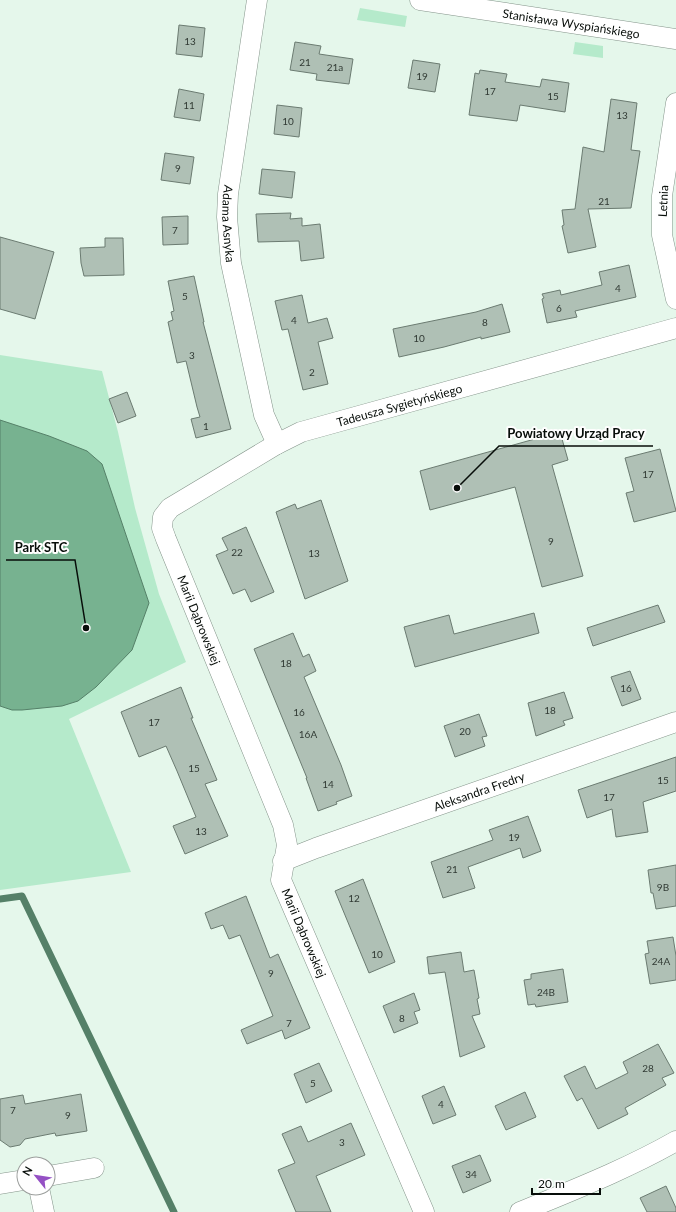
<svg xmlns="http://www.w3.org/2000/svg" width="676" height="1212" viewBox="0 0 676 1212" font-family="Lato,sans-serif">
<rect width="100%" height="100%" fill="#e5f7eb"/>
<g fill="#b5eacb">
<polygon points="360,8 407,16 405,27 357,20"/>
<polygon points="575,42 603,46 603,58 573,54"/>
<polygon points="0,355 102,371 118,432 135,508 159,594 186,662 69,719 131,872 0,890"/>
</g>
<polygon fill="#77b290" stroke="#558068" points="0,420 49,436 87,451 102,464 149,603 132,650 96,687 78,701 62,706 22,710 12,710 0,706"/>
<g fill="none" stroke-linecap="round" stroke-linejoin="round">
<polyline stroke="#558068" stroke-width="7" points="0,899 22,896 174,1212"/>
</g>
<g fill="#afc0b5" stroke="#6b7b71">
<polygon points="179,25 205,28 202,57 176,54"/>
<polygon points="295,42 321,46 319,54 353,59 349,84 316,80 317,74 290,70"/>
<polygon points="413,60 440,64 435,92 408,88"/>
<polygon points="480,70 507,74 505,82 540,87 542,79 569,83 565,112 520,105 517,121 469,115 475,73 479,74"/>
<polygon points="179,89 204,94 200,121 174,117"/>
<polygon points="611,99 637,103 631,150 640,151 631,208 588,209 596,247 568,253 562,226 564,225 562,210 575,209 583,147 604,152"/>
<polygon points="277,105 302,108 299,137 274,134"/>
<polygon points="165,153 194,157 190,184 161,180"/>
<polygon points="262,169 295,172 292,198 259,194"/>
<polygon points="291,213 290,219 302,218 302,226 320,224 324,258 301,261 299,241 258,242 256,214"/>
<polygon points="188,216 188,244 163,245 162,217"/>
<polygon points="0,237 54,252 35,319 0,309"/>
<polygon points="105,238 123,238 124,275 84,276 81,263 80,248 105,247"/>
<polygon points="629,265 636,297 575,311 577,317 547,323 542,299 544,298 542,294 560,290 561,295 602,285 599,272"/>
<polygon points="194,276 204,322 203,322 231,429 196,438 191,419 200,417 197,407 186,361 177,363 168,322 173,320 171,312 174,311 168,281"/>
<polygon points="302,295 308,323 327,318 333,338 318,342 328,384 303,390 288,329 282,330 275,301"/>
<polygon points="502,304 510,332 481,339 481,337 444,347 399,357 393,329 476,312"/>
<polygon points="127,392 136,416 118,423 109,399"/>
<polygon points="560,432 568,460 552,465 583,576 542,587 515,487 430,510 420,471"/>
<polygon points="660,449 676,511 634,522 626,493 634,491 625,458"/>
<polygon points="321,500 348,581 305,599 276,512 295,504 297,509"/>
<polygon points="246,527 274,592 251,602 245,589 233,594 216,555 228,550 222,538"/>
<polygon points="658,605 665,622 593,646 587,628"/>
<polygon points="534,613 539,633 415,667 404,627 449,615 454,634"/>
<polygon points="293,633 303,657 309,654 316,671 304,677 341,765 352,796 336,802 337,804 318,811 306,778 307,778 254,649"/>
<polygon points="630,671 641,699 622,706 611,677"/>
<polygon points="181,687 193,718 191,718 217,780 205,784 228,836 185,854 173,826 196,817 177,771 166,746 139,757 121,712"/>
<polygon points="564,692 573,718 563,721 565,725 536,736 528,703"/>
<polygon points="479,714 487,736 482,737 485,746 455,757 444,726"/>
<polygon points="676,757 676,791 643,802 648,832 616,837 612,809 587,818 578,790"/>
<polygon points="528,816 541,851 523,858 520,848 468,867 475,888 443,898 431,862 493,840 489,830"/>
<polygon points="676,865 676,906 656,909 653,893 651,893 648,870"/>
<polygon points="363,879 395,962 369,973 335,891"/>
<polygon points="246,896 270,958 278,954 310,1028 285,1039 282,1030 247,1044 241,1030 273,1016 240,935 229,939 223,925 211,929 205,913"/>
<polygon points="673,937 676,956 676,980 650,984 645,954 649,953 647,941"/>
<polygon points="461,952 464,972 474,970 479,998 477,999 480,1014 472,1016 485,1047 460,1057 445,972 429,974 427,957"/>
<polygon points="563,969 568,1002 536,1007 535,1004 528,1005 524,980 531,979 531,974"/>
<polygon points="414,993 420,1010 414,1012 418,1023 394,1033 383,1006"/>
<polygon points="658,1044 674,1073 662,1078 666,1085 625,1108 628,1114 598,1129 582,1098 577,1101 564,1076 585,1066 596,1089 628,1073 623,1062"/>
<polygon points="319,1063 332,1091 306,1103 294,1074"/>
<polygon points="444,1086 456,1115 433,1124 422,1096"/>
<polygon points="525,1092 536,1117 506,1130 495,1106"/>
<polygon points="81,1094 87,1131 56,1136 55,1133 25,1139 20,1145 10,1147 0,1140 0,1099 23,1095 25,1104"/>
<polygon points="351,1123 365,1155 316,1176 331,1212 296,1212 278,1170 295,1163 282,1134 301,1126 308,1142"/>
<polygon points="480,1155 491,1181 463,1193 452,1166"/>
<polygon points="666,1186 676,1208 676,1212 647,1212 640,1198"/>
</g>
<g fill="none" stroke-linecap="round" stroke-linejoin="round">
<defs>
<g id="street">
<path id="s1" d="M 257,0 L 228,194 L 227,217 L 231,263 L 264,415 L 277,444"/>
<path id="s2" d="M 420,0 L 676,39"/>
<polyline points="676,103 662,196 662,235 676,299"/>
<path id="s3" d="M 283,861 L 316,848 L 676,722"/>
<polyline points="48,1176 94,1168"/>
<polyline points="0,1184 24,1180"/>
<polyline points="39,1188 44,1212"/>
<path id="s4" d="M 424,1212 L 281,880 L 287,845 L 283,825 L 166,539 L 162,528 L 163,517 L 170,508 L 277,444 L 301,432 L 676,328"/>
<path d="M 520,1212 C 573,1190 627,1169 676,1141"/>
</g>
</defs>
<use href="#street" stroke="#84948a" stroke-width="21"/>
<use href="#street" stroke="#fff" stroke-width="20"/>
</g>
<g text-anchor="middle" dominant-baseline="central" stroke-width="4" stroke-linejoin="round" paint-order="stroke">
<g font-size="10" fill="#313a34">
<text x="190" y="41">13</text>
<text x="305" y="62">21</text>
<text x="335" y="67">21a</text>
<text x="422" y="76">19</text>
<text x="490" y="91">17</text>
<text x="553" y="96">15</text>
<text x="189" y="105">11</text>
<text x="622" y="115">13</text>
<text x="288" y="121">10</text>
<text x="178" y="168">9</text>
<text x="604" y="201">21</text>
<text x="175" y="230">7</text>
<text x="618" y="288">4</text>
<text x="185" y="296">5</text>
<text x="559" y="308">6</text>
<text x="294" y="320">4</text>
<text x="485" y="322">8</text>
<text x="419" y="338">10</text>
<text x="192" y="355">3</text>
<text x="312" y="372">2</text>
<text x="206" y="426">1</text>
<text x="648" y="474">17</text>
<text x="551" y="541">9</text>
<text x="237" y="552">22</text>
<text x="314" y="553">13</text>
<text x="286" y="663">18</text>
<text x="626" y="688">16</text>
<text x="550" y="710">18</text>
<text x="299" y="712">16</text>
<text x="154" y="722">17</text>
<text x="465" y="731">20</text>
<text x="308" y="734">16A</text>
<text x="194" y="768">15</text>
<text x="663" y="780">15</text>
<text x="328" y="784">14</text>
<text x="609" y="797">17</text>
<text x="201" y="831">13</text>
<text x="514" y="837">19</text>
<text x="452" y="869">21</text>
<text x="663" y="887">9B</text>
<text x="354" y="898">12</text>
<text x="377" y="954">10</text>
<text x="661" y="961">24A</text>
<text x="271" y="973">9</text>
<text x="546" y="992">24B</text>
<text x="402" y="1018">8</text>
<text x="289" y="1023">7</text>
<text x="648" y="1068">28</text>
<text x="313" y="1083">5</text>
<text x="441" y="1104">4</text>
<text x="13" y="1110">7</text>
<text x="68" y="1115">9</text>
<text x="342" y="1142">3</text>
<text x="471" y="1174">34</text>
</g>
<g font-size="12" fill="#070d09" stroke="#fefefe">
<text stroke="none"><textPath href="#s2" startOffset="153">Stanisława Wyspiańskiego</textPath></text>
<text transform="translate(663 201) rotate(-87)">Letnia</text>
<text stroke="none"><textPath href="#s1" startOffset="226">Adama Asnyka</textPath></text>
<text stroke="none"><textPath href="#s4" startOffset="1014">Tadeusza Sygietyńskiego</textPath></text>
<text transform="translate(199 620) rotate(68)">Marii Dąbrowskiej</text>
<text stroke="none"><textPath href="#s3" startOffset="208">Aleksandra Fredry</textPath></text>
<text transform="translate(304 933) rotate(67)">Marii Dąbrowskiej</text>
</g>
</g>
<path fill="none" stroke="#070d09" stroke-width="1.5" d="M457 488L499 446H653M86 628L75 560H6"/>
<g fill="#070d09" stroke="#fefefe" stroke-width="1.5">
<circle cx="457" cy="488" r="4"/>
<circle cx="86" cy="628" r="4"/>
</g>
<g font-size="13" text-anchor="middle" font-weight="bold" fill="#070d09" stroke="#fefefe" stroke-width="4" stroke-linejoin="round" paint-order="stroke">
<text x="576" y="438">Powiatowy Urząd Pracy</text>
<text x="41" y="552">Park STC</text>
</g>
<g transform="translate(36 1176) rotate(300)"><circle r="19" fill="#fefefe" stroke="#9b9e9c"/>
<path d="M0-3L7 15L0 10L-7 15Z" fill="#9450c4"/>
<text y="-6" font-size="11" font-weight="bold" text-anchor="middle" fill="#070d09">N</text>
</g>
<path d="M532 1188v6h68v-6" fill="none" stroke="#070d09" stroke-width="2"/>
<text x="538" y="1188" font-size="12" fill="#070d09" stroke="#fefefe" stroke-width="3" paint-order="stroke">20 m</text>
</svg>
